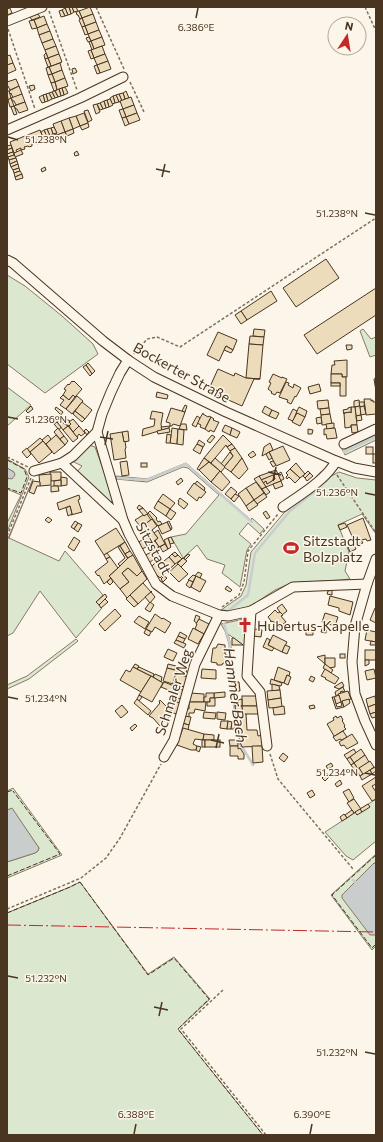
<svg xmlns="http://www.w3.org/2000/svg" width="383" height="1142" viewBox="0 0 383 1142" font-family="Commissioner,sans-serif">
<rect width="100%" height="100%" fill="#fbf6e9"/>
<g fill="#dce7d0" stroke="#887966">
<polygon points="7,275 25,286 62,316 93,344 98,354 45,393 7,364"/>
<polygon points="363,329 371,339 376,337 376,355 370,357 360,331"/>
<polygon points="7,387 31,405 7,426"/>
<polygon points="376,433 376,440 345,455 342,449"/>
<polygon points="89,445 95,447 114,499 110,503 76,473 82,466 72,461"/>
<polygon points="7,459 25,469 29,477 7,532 7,523 21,495 7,489 7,478 9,479 14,472 7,468"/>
<polygon points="186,463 251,520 252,518 264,529 260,534 248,523 239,534 251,544 247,550 240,587 222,573 225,565 207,559 197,545 183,558 171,537 186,534 219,495 188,468 183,467 147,482 116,479 116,476 147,479"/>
<polygon points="339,472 357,478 376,480 376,534 362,514 338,525 349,552 345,571 350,579 341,580 291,583 275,590 251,606 233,611 221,610 241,596 246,585 251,552 288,508 329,477"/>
<polygon points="33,479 9,538 59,561 65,551 103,595 96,602 102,608 76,638 40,591 13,633 7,636 7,541"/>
<polygon points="244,619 247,622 245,645 243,645 228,634 231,645 234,706 240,742 241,745 254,765 253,765 240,745 232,696 229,644 225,631 221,624"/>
<polygon points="76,639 78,641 29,679 7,689 7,685 27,676"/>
<polygon points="13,788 62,855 7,878 7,862 35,853 38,851 39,848 12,809 7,810 7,791"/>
<polygon points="376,799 376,841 353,860 346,856 325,832"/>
<polygon points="376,854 376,864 374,863 342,895 375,935 376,935 376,946 372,950 331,895"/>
<polygon points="80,882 148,974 174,957 210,999 178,1029 263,1135 7,1135 7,913 70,887"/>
</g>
<g fill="#c9cecd" stroke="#887966">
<polygon points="7,468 14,472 15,475 12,479 7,478"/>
<polygon points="12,808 39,848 38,851 35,853 7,862 7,810"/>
<polygon points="374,863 376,864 376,935 370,935 342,898 342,895"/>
</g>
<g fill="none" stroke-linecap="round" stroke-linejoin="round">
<g stroke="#c9cecd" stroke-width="2.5">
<polyline points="344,452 376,437"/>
<polyline points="317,477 321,472"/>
<polyline points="118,478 147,480 186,464 252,522"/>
<polyline points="228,611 248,595 255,553 290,511 314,492"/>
<polyline points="224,624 230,644 233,696 236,721 241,745 253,765"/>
<polyline points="353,880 358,884"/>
</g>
</g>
<g fill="#ecdcbc" stroke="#4a3520">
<polygon points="69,7 72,7 74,12 71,14"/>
<polygon points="69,7 71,14 68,15 65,8"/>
<polygon points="72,7 76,7 78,11 74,12"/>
<polygon points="90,7 93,14 82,18 79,11"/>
<polygon points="10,8 12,13 7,15 7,9"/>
<polygon points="65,8 68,15 65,16 62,10"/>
<polygon points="62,10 65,16 61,17 59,11"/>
<polygon points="78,11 79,11 82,18 80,19 78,15 77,15 76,12"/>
<polygon points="38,14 40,17 32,20 30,17"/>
<polygon points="93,14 96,22 85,26 82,18"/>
<polygon points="44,16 47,24 37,28 34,20"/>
<polygon points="82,18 85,26 82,27 79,20"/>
<polygon points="34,20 37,28 32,29 29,21"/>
<polygon points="96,22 99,30 88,34 85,26"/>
<polygon points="47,24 50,31 39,35 37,28"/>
<polygon points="85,26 88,34 85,35 82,27"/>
<polygon points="99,30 102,37 91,41 88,34"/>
<polygon points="50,31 53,39 42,43 39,35"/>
<polygon points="89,37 91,41 88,42 86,38"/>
<polygon points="102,37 105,45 94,49 91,41"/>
<polygon points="53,39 56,46 45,50 42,43"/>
<polygon points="91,41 94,49 92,50 89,42"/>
<polygon points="56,46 59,54 48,58 45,50"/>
<polygon points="102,46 105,54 94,58 91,50"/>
<polygon points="91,50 94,58 91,59 88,51"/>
<polygon points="46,53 48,58 45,59 44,55"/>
<polygon points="59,54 62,62 49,67 51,66 48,58"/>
<polygon points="105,54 108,61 97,65 94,58"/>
<polygon points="10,55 13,63 7,65 7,56"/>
<polygon points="48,58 51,66 48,67 45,59"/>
<polygon points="108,61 111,69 100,73 97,65"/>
<polygon points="13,63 16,70 7,74 7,65"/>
<polygon points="60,63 62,70 52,74 49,67"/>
<polygon points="97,65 100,73 97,74 94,66"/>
<polygon points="49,67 52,74 48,75 46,68"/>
<polygon points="75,68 77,72 73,74 72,69"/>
<polygon points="62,70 65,78 55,82 52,74"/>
<polygon points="52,74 55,82 51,83 48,75"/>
<polygon points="65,78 68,86 57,90 55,82"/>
<polygon points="16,79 19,86 10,90 8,86 7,86 7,82"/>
<polygon points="55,82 57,90 54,91 51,83"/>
<polygon points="34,85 35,89 31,91 29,86"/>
<polygon points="19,86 22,94 13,98 11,93 10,94 9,91"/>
<polygon points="65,87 68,93 64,95 62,88"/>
<polygon points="62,88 64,95 61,96 59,89"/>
<polygon points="59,89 61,96 58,97 55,91"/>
<polygon points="7,91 9,91 11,98 8,100"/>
<polygon points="54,91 55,91 58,97 55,98 52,92"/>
<polygon points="126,91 129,98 125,99 123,93"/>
<polygon points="52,92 55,98 52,99 49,93"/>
<polygon points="49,93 52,99 48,101 46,94"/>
<polygon points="123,93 125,99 122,101 119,94"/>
<polygon points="22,94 25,102 16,105 14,101 13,101 11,98"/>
<polygon points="46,94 48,101 45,102 43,95"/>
<polygon points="119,94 122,101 119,102 116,95"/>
<polygon points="43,95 45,102 42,103 39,97"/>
<polygon points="116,95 119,102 115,103 113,96"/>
<polygon points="113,96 115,103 112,104 110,98"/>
<polygon points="131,97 134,105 123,109 120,101"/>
<polygon points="11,98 14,106 10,107 8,100"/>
<polygon points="110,99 113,105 109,107 107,100"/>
<polygon points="107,100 109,107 106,108 104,101"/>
<polygon points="104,101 106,108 103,109 100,103"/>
<polygon points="25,102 28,110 19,113 17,109 16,109 14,106"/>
<polygon points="100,103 103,109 100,110 97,104"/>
<polygon points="97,104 100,112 96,114 93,105"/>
<polygon points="134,105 137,113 126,117 123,109"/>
<polygon points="14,106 17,114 14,115 11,107"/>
<polygon points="123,109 126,117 122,118 119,110"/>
<polygon points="88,110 92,120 88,122 84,111"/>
<polygon points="84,113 88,123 80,126 76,116"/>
<polygon points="137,113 140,120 129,124 126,117"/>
<polygon points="76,116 80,126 73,129 69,118"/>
<polygon points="126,117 129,124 125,126 122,118"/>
<polygon points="69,118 73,129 65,132 61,121"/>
<polygon points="61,121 65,132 57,135 53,124"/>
<polygon points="88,123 89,127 82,130 80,126"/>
<polygon points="54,127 57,133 53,134 51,128"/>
<polygon points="51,128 53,134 50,136 47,129"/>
<polygon points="47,129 50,136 47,137 44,130"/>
<polygon points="73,129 74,133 67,136 65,132"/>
<polygon points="40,130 44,140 39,141 40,143 37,144 36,143 32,144 32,146 29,147 28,146 24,147 25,149 21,150 21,148 16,150 17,152 14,153 10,142"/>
<polygon points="44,130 47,137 43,138 41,132"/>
<polygon points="65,132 67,136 59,139 57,135"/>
<polygon points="53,134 55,134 57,138 53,139 51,135"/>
<polygon points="50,136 52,140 45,142 43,138"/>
<polygon points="11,145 12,148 7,150 7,146"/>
<polygon points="12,148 13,152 7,154 7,150"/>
<polygon points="21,150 23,154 15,157 14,153"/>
<polygon points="77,151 79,155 75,156 74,153"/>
<polygon points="13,152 14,155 8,157 7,154"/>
<polygon points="14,155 16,158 9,160 8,157"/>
<polygon points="16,158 17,161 10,164 9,160"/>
<polygon points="17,161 18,164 11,167 10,164"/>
<polygon points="18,164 19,168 13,170 11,167"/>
<polygon points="45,167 46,170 42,172 41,169"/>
<polygon points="19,168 20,171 14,173 13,170"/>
<polygon points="20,171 22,174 15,177 14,173"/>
<polygon points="22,174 23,178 16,180 15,177"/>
<polygon points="326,259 339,278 296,307 283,288"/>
<polygon points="376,288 376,315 317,354 304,335"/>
<polygon points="271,291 277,301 247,320 241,311"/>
<polygon points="241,311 247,320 241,324 235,315"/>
<polygon points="254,329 265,330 264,337 253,336"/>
<polygon points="218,332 237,340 233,350 226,346 219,361 207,355"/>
<polygon points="250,336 264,337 263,345 249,344"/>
<polygon points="249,344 263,345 260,379 246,378"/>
<polygon points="346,345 352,345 352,349 347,350"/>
<polygon points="226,346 233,350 231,353 224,350"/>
<polygon points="157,357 161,360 159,363 155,360"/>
<polygon points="347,360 347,377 342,377 342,374 331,374 332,365 335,365 334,361"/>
<polygon points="88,363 95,371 92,374 86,365"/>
<polygon points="86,365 92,374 90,376 83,367"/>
<polygon points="218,369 234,376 235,373 246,378 260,379 254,379 242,406 208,391"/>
<polygon points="273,374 282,378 282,377 287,379 280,393 277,392 275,395 271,393 272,392 268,389 271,383 269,382"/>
<polygon points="331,374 342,374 342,377 346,377 346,396 340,396 340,383 331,383"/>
<polygon points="376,378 376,391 374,379"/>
<polygon points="72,381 73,382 74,381 82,389 75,397 73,395 69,400 63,395 66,390 64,389 68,384 69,385"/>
<polygon points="286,382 289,383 288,385 293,388 294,384 301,388 296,397 295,396 291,404 287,402 288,400 279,397"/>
<rect x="331" y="383" width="9" height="3"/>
<polygon points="319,384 321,391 310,394 308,387"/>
<polygon points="157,392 168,395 167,399 156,397"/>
<polygon points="63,395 69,400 73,395 75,397 66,409 60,405 64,400 60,398"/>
<polygon points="77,396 83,401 72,414 66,409"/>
<polygon points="364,399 371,399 371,401 373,400 373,402 376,402 376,414 366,415"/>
<polygon points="328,400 329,408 318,409 317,401"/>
<polygon points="359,400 360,406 354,407 354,401"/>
<polygon points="82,402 92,410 85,419 75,411"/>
<polygon points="359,402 364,402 365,410 364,410 364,406 360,407"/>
<polygon points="185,405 187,406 185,412 182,411"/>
<polygon points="31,406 33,409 28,413 26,411"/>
<polygon points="265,406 272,410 269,416 262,412"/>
<polygon points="360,406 361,415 356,416 355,407"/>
<polygon points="364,406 366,414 361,415 360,407"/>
<polygon points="56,407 63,412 61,415 55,409"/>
<polygon points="299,407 307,411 305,417 296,413"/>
<polygon points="351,407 355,407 357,425 351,425 351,427 345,428 344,413 350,412 351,413"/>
<polygon points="351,407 351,413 350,412 344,413 344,414 343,410 348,409 348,408"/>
<polygon points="171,408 185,412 180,426 173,424 172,426 170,426 170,423 166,422"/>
<polygon points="329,408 330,414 321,415 320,409"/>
<polygon points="293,409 297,411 293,421 288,419"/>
<polygon points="272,410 279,413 276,419 269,416"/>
<polygon points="75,411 85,419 82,422 73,414"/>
<polygon points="152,411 163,413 161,424 162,430 142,436 143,429 154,426 155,419 150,419"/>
<polygon points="203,413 203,414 208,417 209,416 211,417 205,429 200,427 201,425 197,423"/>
<polygon points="297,413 305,417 300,426 292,422"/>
<polygon points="330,414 332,424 322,425 321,415"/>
<polygon points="361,415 362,420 357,421 356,416"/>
<polygon points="61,416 70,421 69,422 71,424 69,426 58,420"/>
<polygon points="197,416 200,418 196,427 192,425"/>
<polygon points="211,417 214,419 213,420 218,422 219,422 214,432 210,430 209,432 205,429"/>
<polygon points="321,417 322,423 317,424 316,418"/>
<polygon points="73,419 79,426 73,432 69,426 71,424 69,422"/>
<polygon points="58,420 68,426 63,430 57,422"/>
<polygon points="57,422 61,427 59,430 54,424"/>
<polygon points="334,423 334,428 327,429 326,424"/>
<polygon points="181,424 186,424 187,430 179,429"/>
<polygon points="225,425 232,428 230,435 222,431"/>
<polygon points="351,425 357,425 358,432 352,433"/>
<polygon points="68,426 78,438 73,442 63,430"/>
<polygon points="79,426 85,433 81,436 79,434 77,437 73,432"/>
<polygon points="170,426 169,428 162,430 161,427"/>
<polygon points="58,428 64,436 60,439 54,432"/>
<polygon points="169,428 170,432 158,434 157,431"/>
<polygon points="172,428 178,429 177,444 170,443"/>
<polygon points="232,428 240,432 237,438 230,435"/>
<polygon points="335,428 337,438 327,439 326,434 324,435 324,429"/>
<polygon points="86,429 89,432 87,435 84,431"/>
<polygon points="178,429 184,430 183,445 177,444"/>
<polygon points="308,429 313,430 312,434 308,434"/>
<polygon points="128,431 129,441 124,442 122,432"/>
<polygon points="122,432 124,442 125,441 126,448 125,449 126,458 114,460 110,434"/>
<polygon points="167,434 171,435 170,443 166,443"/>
<polygon points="48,435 51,439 46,444 42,440"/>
<polygon points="56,435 65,445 54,454 46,444"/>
<polygon points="212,435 215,437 210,443 207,441"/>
<polygon points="223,435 232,444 227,447 226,445 211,463 204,458"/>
<polygon points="64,436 68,441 65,445 60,439"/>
<polygon points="40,438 43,441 30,452 27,449"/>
<polygon points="199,440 205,444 203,447 197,444"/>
<polygon points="43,441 52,452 39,463 30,452"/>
<polygon points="270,443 273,450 262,456 264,447"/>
<polygon points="197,444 203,447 200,454 193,450"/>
<polygon points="232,444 235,448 230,451 227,447"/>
<polygon points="283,446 290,460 276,466 269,452"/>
<rect x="366" y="447" width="7" height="7"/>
<polygon points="27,448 31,454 27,458 22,452"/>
<polygon points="235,448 242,458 231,472 224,467 233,456 230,451"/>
<polygon points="253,451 256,455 251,458 248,455"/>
<polygon points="230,452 233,456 224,467 221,464"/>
<polygon points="269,452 272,458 269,460 266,454"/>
<rect x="373" y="454" width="3" height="9"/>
<polygon points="204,458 209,462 199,470 197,469"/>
<polygon points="215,458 225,467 221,472 211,463"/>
<polygon points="242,458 248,469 239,479 231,472"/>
<polygon points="127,461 129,475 122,476 120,462"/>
<polygon points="273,461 276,465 273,467 270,462"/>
<polygon points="209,462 220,471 211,482 199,470"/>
<rect x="141" y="463" width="6" height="4"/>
<polygon points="296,463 305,474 300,478 290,469"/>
<polygon points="290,469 300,478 295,483 289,477 287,479 286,477 288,475 286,473"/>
<polygon points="276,470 278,474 261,480 259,476"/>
<polygon points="220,471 230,482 222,491 211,482"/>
<polygon points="308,471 310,473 305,478 303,476"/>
<polygon points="50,472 61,472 61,480 51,481"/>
<polygon points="281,472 284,479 280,481 278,474"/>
<polygon points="310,473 313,476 307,481 305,478"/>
<polygon points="51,474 51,485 40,486 39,475"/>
<polygon points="278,474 281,481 266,487 263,483 266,481 267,484 270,482 275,479 273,475"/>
<polygon points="273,475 275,479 267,484 266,481 263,483 261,480"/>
<polygon points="259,476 266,487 262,489 254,479"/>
<polygon points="61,477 67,478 67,485 61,486"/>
<polygon points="181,478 183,481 178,485 176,482"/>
<polygon points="61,480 61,486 54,486 54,481"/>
<polygon points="33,481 40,482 40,486 37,486 34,494 29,492"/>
<polygon points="197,481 205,488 204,491 195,484"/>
<polygon points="281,481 283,486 275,489 273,484"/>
<polygon points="256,482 264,493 254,500 246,488"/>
<polygon points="194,483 206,492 201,498 199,497 197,501 187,493"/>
<polygon points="51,486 58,486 59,491 51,492"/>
<polygon points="231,487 237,492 231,499 225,494"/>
<polygon points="266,487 270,492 266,495 262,489"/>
<polygon points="246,488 254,500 246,506 238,494"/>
<polygon points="264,493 267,497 257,504 254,500"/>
<polygon points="163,494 175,503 170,509 158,501"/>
<polygon points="235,494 239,496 234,502 231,499"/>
<polygon points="79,495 80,499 78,500 82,512 71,515 72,514 70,506 59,510 57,503"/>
<polygon points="180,498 188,504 184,509 178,504 179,502 178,501"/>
<polygon points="254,500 258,505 249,511 246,506"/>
<polygon points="158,501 170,509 166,516 154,508"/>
<polygon points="139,505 143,508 139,510 137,508"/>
<polygon points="70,506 72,514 68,516 66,508"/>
<polygon points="143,508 148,514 144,516 139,510"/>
<polygon points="170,509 176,513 171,520 166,516"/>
<polygon points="150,511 157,518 156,519 158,522 160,521 162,524 158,526 148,513"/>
<polygon points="266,511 270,517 267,519 263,513"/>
<polygon points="147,514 151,520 141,527 135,520 143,515 144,516"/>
<polygon points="48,517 52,520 49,523 45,520"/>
<polygon points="363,518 371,540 367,541 366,539 361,540 363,543 356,545 347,525"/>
<polygon points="152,519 157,526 152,530 158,538 153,542 141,527"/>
<polygon points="75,521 78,523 74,529 71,527"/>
<polygon points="169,521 172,528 171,530 167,522"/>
<polygon points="167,522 171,530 162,534 158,526"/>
<polygon points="78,523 82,525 78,532 74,529"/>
<polygon points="345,523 347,527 340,530 338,525"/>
<polygon points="116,528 125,542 104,555 95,541"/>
<polygon points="158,530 165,544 159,547 155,541 158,538 154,533"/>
<polygon points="147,536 151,542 147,545 143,539"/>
<polygon points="74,537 80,541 74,551 68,547"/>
<polygon points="171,537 174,543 170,544 168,538"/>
<polygon points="168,538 171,547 168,549 164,540"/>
<polygon points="143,539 148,546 142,549 139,542"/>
<polygon points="155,541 159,547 152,552 148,546"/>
<polygon points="125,542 130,551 125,554 120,546"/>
<polygon points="165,544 168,549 163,552 160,547"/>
<polygon points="354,545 356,549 350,552 348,547"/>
<polygon points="120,546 128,559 120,566 118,564 125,558 118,547"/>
<polygon points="155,550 157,553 158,552 160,554 154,559 151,552"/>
<polygon points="130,551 133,555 128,558 125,554"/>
<polygon points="151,552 154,559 149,563 144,556"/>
<polygon points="175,552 178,555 175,557 172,554"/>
<polygon points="107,553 110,557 106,559 104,555"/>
<polygon points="172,554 175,557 178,555 182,559 175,564 169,557"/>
<polygon points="188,554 190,555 185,560 184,558"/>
<polygon points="133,555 142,571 137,576 128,568 122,573 129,582 120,589 109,576 118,568 128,558"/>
<polygon points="110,557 118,568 109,576 111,578 104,584 99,575 98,576 95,572 108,562 106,559"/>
<polygon points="169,557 175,564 160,578 150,568 156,562 159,565"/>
<polygon points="183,558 187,561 181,567 177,564"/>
<polygon points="178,564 188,574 179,582 169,572"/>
<polygon points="128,568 137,576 142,571 147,579 127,598 120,589 129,582 122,573"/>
<polygon points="198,572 202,574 200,578 195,576"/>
<polygon points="193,575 196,576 193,582 188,580"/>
<polygon points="164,576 167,578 163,582 161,579"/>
<polygon points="196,576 206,581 200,592 191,587"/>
<polygon points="111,578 113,582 110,585 107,582"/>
<polygon points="189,580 193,582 190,588 186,585"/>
<polygon points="143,583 151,592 152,591 138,604 130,595"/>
<polygon points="227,586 232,590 230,592 225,589"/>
<polygon points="332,590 332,595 327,594 328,591"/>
<polygon points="151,592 155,597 150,603 145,597"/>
<polygon points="105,594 107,597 99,605 96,602"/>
<polygon points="130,595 138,604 134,607 126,599"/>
<polygon points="330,596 353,602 350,615 339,611 339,608 328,605"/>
<polygon points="105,599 108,602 101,608 99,605"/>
<polygon points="150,602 154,605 150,612 145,609"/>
<polygon points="282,604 287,611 282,615 277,608"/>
<polygon points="375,608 376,609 376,623 370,620"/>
<polygon points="115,609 121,616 105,631 99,624"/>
<polygon points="275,610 278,613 280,612 283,615 281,616 286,622 279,627 274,622 270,621 271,621 268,617"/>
<polygon points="325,613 338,617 335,626 322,622"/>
<polygon points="155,614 162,619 163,618 171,623 165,633 155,627 152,632 146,629"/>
<polygon points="196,615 200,617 197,623 194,621"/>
<polygon points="139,616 149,622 145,629 134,622"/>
<polygon points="199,619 209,624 204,634 195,629 197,624 196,624"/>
<polygon points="243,622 247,622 246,628 243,627"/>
<polygon points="323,626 326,626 325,629 327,629 326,633 321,632"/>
<polygon points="306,627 313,628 313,635 306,635"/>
<polygon points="193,628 204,634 198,644 188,639"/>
<polygon points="146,629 151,632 149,636 144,633"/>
<polygon points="254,629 262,630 261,637 253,636"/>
<polygon points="367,630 376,632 376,642 365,640"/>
<polygon points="180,632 187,636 185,639 178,636"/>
<polygon points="273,635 287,642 282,652 268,645"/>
<polygon points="178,636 185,639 183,643 176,640"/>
<polygon points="232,638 234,638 243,645 232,645"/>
<polygon points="267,638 270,640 268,645 274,648 272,651 263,647"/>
<polygon points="176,640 186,644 184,648 174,643"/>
<polygon points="371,641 376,642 376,645 370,645"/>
<polygon points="218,644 225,645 225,654 226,654 227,663 223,663 222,665 217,665 217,663 211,662 213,648 216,648"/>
<polygon points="285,645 290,647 287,654 282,652"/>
<polygon points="168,649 177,653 173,661 164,657"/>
<rect x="365" y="650" width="11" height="10"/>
<rect x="340" y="654" width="5" height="4"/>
<polygon points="325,655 325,664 317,657"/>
<polygon points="325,658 335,658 335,667 329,668 325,664"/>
<polygon points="365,660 369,660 369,664 365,666"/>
<polygon points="135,664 139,666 137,669 133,667"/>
<polygon points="168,664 176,666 175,670 167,668"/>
<polygon points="325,664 333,670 331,673 323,668"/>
<polygon points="179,666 187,669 185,676 176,673"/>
<polygon points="133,667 151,676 141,692 120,680 126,670 130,672"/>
<polygon points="139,667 154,674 153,677 137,669"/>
<polygon points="278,667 290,672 289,676 287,675 284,683 274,680"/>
<polygon points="167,668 175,670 175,668 178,669 173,684 163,681"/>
<polygon points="202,669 216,670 216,679 201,678"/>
<polygon points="325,669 339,678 335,684 325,679 326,678 321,676"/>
<polygon points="374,669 376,678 367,680 365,671"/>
<polygon points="176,673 187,677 184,687 173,683"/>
<polygon points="155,674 162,677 161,682 153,677"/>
<polygon points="287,675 291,677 288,685 284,683"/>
<polygon points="151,676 163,683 152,702 139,695"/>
<polygon points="311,676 315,678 313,682 309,680"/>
<polygon points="271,679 282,683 281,686 270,684"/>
<polygon points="164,682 179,688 178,694 161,687"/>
<polygon points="234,682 239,682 240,691 235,691"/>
<polygon points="342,682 344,686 339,689 334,687"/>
<polygon points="272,684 279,686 280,690 272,691"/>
<polygon points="343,687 345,692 344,693 343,691 340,692 341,693 336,696 335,692"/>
<polygon points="179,689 183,690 181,699 177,698"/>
<polygon points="280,690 281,698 268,700 267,691"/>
<polygon points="348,691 351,699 341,702 338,694"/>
<polygon points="225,692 225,697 214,698 214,693"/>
<polygon points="190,693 204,694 204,702 189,702"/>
<polygon points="206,693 214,693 214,698 210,698 210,702 204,702 204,697 206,697"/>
<polygon points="139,695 142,697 139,701 137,699"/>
<polygon points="339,695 341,702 336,704 334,697"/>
<rect x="242" y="696" width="16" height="10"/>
<polygon points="375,696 376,704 368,707 366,699"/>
<polygon points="332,697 334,697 337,707 342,706 341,702 342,701 344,707 336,709"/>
<polygon points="177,698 181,699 180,703 176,702"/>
<polygon points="210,698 215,698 215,706 207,706 207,702 210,702"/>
<polygon points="234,698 238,698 239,706 235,706"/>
<polygon points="281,698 282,707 269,708 268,700"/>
<polygon points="137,699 151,711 148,715 134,703"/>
<polygon points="242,699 242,706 239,706 238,700"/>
<polygon points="349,699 350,703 344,707 342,701"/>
<polygon points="160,700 173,713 160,726 153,718 149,716 160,703 159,702"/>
<polygon points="174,701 180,703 177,714 173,713 171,711"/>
<polygon points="189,702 206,702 205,711 195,709 194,713 189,713 189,717 184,716 186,708 189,709"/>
<polygon points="376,704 376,712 370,714 368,707"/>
<polygon points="122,705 128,712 121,718 115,711"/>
<polygon points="314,705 315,708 310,709 309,706"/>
<polygon points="235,706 242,706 243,714 246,714 247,730 257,730 258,736 263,735 265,746 242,747 240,742"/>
<polygon points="242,706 258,706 258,714 243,714"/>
<polygon points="284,706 285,714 274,715 273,708"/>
<polygon points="204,712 216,713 215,719 203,718"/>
<polygon points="217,712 226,713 225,720 217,719"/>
<polygon points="376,712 376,717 372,718 370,714"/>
<polygon points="184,716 191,717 189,725 182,723"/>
<polygon points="336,716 337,718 341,716 343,720 342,721 343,722 345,726 344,727 346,729 333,737 334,736 327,724 334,720 333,718"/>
<polygon points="221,721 228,721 227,729 220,728"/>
<polygon points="228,721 232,722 231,729 227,729"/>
<polygon points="232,722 235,722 235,729 231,729"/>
<polygon points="182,723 189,725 188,730 181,728"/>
<polygon points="135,724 137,726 132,731 130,728"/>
<polygon points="183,728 204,734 203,740 195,739 193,744 197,746 196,750 191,750 177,745"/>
<polygon points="343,731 347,737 342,740 340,739 336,741 333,737"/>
<polygon points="204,734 214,735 214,740 203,740"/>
<polygon points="352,734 358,743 347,749 344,745 341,746 339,742"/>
<rect x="202" y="740" width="3" height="7"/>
<rect x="205" y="740" width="15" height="7"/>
<polygon points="229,740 238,740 238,746 230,746"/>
<polygon points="197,746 201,747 199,752 196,750"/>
<polygon points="230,746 238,746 238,749 240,748 244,754 244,759 238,759 238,756 230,756"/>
<polygon points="252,746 262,746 263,762 253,763"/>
<polygon points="354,749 356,753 347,759 344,755"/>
<polygon points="361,749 365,755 354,763 350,757"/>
<polygon points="283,753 288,757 284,762 279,758"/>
<polygon points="365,755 369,762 358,769 354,763"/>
<polygon points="350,757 354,763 351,765 347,759"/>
<polygon points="370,761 374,767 363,775 359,768"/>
<polygon points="331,763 333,766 328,769 326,766"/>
<polygon points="354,763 358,769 355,771 351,765"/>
<polygon points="375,767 376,771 372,774 370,770"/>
<polygon points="359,768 363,774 360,776 356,770"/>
<polygon points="370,770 372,774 362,780 360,776"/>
<polygon points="327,773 330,776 325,781 322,778"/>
<polygon points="376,777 376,784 372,786 376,792 376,799 372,801 362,786"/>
<polygon points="340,780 342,784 337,787 335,784"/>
<polygon points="349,789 354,798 349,802 343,792"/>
<polygon points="312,790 315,795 310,798 307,793"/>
<polygon points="354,799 361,809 354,813 347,803"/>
<polygon points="368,804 370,807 362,812 360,809"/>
<polygon points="360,809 362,812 357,815 355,812"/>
<polygon points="352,810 354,813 347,818 345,815"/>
<polygon points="344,814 347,818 342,821 340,817"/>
</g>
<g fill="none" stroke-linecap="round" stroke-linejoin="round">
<defs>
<g id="minor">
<polyline points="7,21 42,7"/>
<polyline points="7,130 80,98 123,77"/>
<polyline points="7,260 13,263 103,341 128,360 154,377 226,412 336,461 354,468 376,472"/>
<polyline points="128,360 120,373 111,392 102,414 97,432 123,520 129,534 156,584 172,596 219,615 228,616 251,611 293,587 367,584"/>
<polyline points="344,444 376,429"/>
<polyline points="62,463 73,456 97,432"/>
<polyline points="34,471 62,463 122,519"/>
<path d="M 283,507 C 300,495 327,479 336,461"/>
<polyline points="376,559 367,584 355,626 352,662 355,694 365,721 376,745"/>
<polyline points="251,611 247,676 260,692 267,746"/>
<polyline points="164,757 174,740 195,664 219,615"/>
</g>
</defs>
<use href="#minor" stroke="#4a3520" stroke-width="11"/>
<g stroke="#7f6f5c" stroke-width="1.5" stroke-dasharray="3 2" stroke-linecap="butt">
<polyline points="96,7 124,69"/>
<polyline points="365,7 376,31"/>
<polyline points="49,11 77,90"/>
<polyline points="8,29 35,109"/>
<polyline points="130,82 144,112"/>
<polyline points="134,354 147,339 157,337 180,347 376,218"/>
<polyline points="7,457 28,467"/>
<polyline points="337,475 376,533"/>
<polyline points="7,536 31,478"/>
<polyline points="222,607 239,595 244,582 248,551 278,514"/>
<polyline points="270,754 278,779 353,869"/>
<polyline points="7,909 81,878 106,858 120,838 161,764"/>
<polyline points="223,990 181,1029 266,1135"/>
</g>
<use href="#minor" stroke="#fbf6e9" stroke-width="9"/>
<g stroke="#4a3520" stroke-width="1" stroke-dasharray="5 2" stroke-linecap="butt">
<polyline points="7,460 24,469 27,477 21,493 7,488"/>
<polyline points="7,792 13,790"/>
<polyline points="376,855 332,895 372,948 376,944"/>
<polyline points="7,876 60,854 13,791"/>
<polyline points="80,882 148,975 174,958 209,999 178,1029 263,1135"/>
<polyline points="7,913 70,887 80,882"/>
</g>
<polyline stroke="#c62828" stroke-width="1" stroke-dasharray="14 3 2 3" stroke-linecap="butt" points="7,925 376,932"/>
</g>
<path fill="none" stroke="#4a3520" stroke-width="1.5" d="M 196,18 L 198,8M 8,137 L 18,140M 156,169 L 170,172M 162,177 L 165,164M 365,213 L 375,215M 8,417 L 18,419M 100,437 L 113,439M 105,445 L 108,431M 268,472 L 281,475M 273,481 L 276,467M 365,493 L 375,495M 8,697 L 18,699M 211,740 L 224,743M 216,748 L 219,734M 365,773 L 375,775M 8,976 L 18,978M 154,1007 L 168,1010M 159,1016 L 162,1002M 365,1052 L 375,1054M 134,1134 L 136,1124M 310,1134 L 312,1124"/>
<defs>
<symbol id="stadium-bare" viewBox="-9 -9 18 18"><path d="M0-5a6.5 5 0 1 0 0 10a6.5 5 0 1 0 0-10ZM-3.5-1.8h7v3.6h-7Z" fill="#c62828" stroke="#fbf6e9" stroke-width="2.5" paint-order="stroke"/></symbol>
<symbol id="church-bare" viewBox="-9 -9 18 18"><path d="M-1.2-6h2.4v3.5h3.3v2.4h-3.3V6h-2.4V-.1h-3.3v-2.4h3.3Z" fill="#c62828" stroke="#fbf6e9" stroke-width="2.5" paint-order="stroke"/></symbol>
</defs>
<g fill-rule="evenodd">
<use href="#stadium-bare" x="280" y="537" width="22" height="22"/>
<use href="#church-bare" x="234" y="614" width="22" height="22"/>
</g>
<g text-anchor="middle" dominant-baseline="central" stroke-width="3" stroke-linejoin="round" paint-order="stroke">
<g font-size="14" fill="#4a3520" stroke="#fbf6e9">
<text transform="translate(182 372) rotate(29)">Bockerter Straße</text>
<text transform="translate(154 548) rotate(61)">Sitzstadt</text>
<text transform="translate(173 692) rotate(-72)">Schmaler Weg</text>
</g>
<g font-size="14" fill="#4a3520" stroke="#fbf6e9" text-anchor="start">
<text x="303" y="540">Sitzstadt<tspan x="303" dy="16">Bolzplatz</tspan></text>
<text x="257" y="625">Hubertus-Kapelle</text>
</g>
<g font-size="15" font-style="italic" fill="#4a3520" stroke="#fbf6e9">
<text transform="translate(236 695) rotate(82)">Hammer Bach</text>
</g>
</g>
<g font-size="10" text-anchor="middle" fill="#4a3520" stroke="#fbf6e9" stroke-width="3" stroke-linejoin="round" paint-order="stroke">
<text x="196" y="31">6.386°E</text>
<text x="46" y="143">51.238°N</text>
<text x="337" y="217">51.238°N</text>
<text x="46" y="423">51.236°N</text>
<text x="337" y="496">51.236°N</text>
<text x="46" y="702">51.234°N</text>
<text x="337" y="776">51.234°N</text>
<text x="46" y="982">51.232°N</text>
<text x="337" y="1056">51.232°N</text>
<text x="136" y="1118">6.388°E</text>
<text x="312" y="1118">6.390°E</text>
</g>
<rect width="383" height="1142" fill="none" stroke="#4a3520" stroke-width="16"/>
<g transform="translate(347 36) rotate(12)"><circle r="19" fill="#fbf6e9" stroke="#b4a999"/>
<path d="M0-3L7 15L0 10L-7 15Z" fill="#c62828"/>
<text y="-6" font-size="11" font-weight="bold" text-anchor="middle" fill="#4a3520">N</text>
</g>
</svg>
